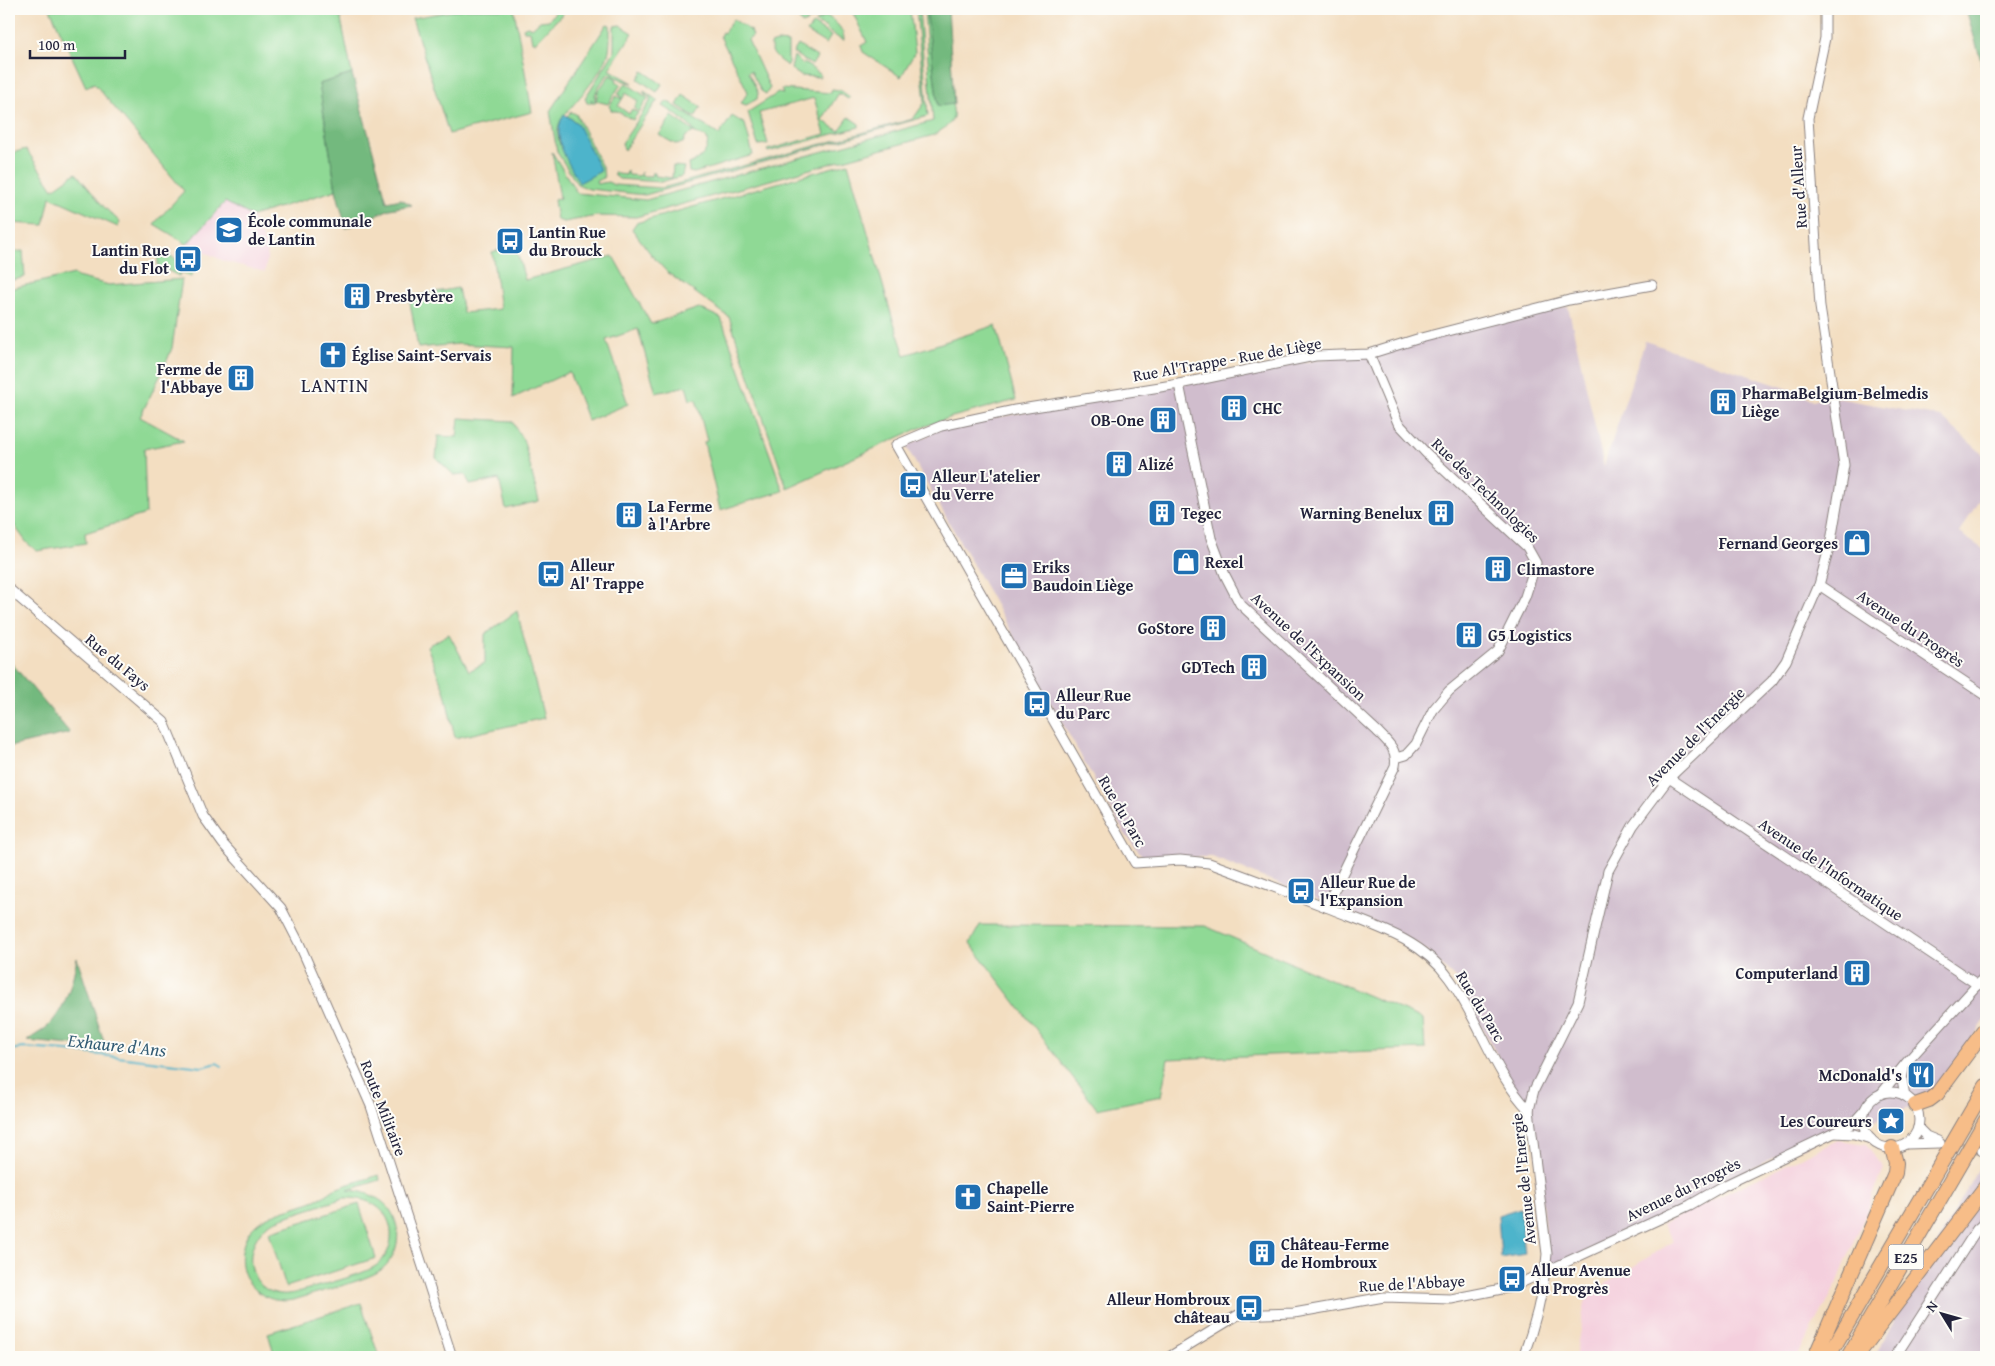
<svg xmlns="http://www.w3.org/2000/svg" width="1995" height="1366" viewBox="0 0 1995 1366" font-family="'Gentium Book Plus',serif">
<rect width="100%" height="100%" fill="#fdfcf7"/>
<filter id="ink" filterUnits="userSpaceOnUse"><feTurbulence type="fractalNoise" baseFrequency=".02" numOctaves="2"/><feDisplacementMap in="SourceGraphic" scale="10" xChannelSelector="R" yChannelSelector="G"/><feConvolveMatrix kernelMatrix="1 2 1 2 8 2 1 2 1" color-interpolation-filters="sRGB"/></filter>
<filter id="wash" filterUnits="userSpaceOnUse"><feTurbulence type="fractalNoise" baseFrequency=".0096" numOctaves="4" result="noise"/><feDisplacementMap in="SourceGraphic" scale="20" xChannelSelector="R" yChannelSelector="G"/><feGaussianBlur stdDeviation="1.12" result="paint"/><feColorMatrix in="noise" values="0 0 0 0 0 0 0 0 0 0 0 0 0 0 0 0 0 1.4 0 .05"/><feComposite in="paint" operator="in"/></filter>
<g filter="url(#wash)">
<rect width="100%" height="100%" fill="#f3dec1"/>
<g fill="#f4cfdd">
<polygon points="225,202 252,216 268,250 265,272 224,261 187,244"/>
<polygon points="1838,1140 1866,1144 1884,1168 1837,1284 1797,1357 1575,1357 1586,1296 1674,1241 1662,1224"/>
</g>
<g fill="#d0bdcd">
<polygon points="1568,306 1604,466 1645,341 1804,394 1813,401 1827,396 1941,417 1986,457 1986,489 1959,533 1986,551 1986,1019 1929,1100 1768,1160 1673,1213 1549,1268 1534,1130 1504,1068 1455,978 1418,944 1384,926 1212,857 1143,857 1125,834 906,446 944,427 1367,351"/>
<polygon points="1986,1155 1986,1357 1874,1357"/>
</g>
<g fill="#8fd995" stroke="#587e68" fill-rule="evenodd">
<polygon points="50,9 339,9 352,74 319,84 336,190 252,216 225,202 187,244 154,224 184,191 94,83 86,87"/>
<polygon points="464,9 514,9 532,112 449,134 412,18"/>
<polygon points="558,9 567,9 536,42 532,42 530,31 524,31 523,28 527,26 532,28 540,21 549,20"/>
<polygon points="796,9 816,9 823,14 802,24 798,18"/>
<polygon points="851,9 910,9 915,52 901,77 863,52 861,46 867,42"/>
<path d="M 916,9 L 919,9 L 928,116 L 645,195 L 589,189 L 577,184 L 557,152 L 550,111 L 607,24 L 610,25 C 610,36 611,49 606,60 C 599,73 589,87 579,98 C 567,114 552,121 560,145 L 577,123 L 567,116 L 571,112 L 576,114 L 603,169 L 604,178 L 596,181 L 597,184 L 608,182 L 614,185 L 662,188 L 913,119 L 925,102 Z"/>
<path d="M 924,9 L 926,9 L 938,105 L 952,104 C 957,123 948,125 934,135 L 636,217 L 597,216 L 564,222 L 557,220 L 554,200 L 560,198 L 552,152 L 577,193 L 646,200 L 933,121 Z"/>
<path d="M 827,16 C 836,22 844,29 844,40 L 842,40 L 826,30 L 827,28 L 816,23 L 816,21 Z"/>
<polygon points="733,19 751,31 753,36 748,40 770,88 766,94 761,91 751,71 748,72 758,93 757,99 746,105 741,103 748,92 720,36 722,32 724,33"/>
<polygon points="813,24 831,36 826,44 807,32"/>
<path d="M 620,25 L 633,33 L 609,69 L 633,83 L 624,81 L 609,73 C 603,81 593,91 595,102 L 593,103 L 591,99 L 592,103 L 587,103 L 585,98 L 614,52 L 614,26 Z"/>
<path d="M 777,42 L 788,43 L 788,66 C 779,61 770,54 771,44 Z"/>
<polygon points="798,45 817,57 812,65 793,53"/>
<polygon points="794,56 803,65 804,63 820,74 820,77 801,76 791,69"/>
<polygon points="643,71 662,84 657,92 638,79"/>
<polygon points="610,75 617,79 616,81 621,84 608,104 596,101 598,91"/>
<polygon points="626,83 648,98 639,112 634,108 638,101 626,93 618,106 629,114 632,109 638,113 633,120 617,111 612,111 609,106 616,96 622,99 618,93"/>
<polygon points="781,89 831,93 832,89 840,90 850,97 848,99 839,93 822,120 839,131 849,117 859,124 859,127 768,152 767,150 825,134 814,98 759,113 768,144 758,145 748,112 778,93 783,94"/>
<polygon points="644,91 658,101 656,102 624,150 622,143 650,102 650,97 644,93"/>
<polygon points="683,95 701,107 695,117 677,105"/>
<path d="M 667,101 L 719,135 L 732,116 L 745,124 L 753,155 L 694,173 L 689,172 L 688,164 C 699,161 710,151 707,139 L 704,136 L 695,133 C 693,126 670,110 663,106 Z"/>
<polygon points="672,116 694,132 686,136 683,143 675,144 659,135"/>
<polygon points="26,149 53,189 76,173 104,207 120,222 118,227 50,197 44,225 9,223 9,154"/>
<polygon points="848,163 892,317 905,355 996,325 1016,400 952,417 917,429 787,488 729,317 668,273 653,257 632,229 636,223"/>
<polygon points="673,166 684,167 682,176 661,182 619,179 613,174 615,172 617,174 626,175 627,171 629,175 639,176 641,172 641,176 651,176 652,173 655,173 655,176 672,178"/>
<polygon points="515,245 525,280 613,256 651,324 699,308 721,318 783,491 720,510 704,442 707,441 696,399 690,400 686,386 656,393 638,329 606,340 628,404 588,421 569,372 513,398 514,347 458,344 418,348 409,297 458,288 463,313 500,309 492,252"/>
<polygon points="158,250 194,268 191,277 181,272 179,276 158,266"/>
<polygon points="23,251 25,277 9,281 9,252"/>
<polygon points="74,274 77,277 109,285 182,279 172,348 164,368 140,417 184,441 144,449 146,514 85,533 86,543 37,551 27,543 9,518 9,289"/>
<polygon points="459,418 512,421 524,442 539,501 506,509 499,479 470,485 465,474 454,475 436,458 438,436 457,437"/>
<polygon points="517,611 544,718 455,738 445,693 427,646 449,634 469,671 485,663 485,634"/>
<polygon points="980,925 1205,926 1423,1019 1425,1049 1168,1059 1161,1096 1097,1109 970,943"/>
<path d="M 379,1175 L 380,1180 L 348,1190 C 365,1191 385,1198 393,1215 C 402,1234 398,1256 381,1270 C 366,1281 314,1293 294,1300 C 276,1303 262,1298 250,1284 C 243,1275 240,1263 242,1251 C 249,1210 293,1212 322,1197 C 327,1195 331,1191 335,1189 C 349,1183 365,1180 379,1175 ZM 344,1198 C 355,1198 366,1199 376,1206 C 396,1219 396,1250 377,1265 C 364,1275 317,1286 298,1292 C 256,1305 234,1257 266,1226 C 273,1219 330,1203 344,1198 Z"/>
<polygon points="359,1204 376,1258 286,1287 269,1232"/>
<polygon points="361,1303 379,1357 275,1357 268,1333"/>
</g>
<g fill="#73b97e" stroke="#4a6e5c">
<polygon points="926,9 948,9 954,104 938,106"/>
<polygon points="1966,9 1985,9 1986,14 1986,78"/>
<polygon points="352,74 387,202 401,199 412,205 390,209 346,228 336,190 319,84"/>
<polygon points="9,660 70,733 9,747"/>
<path d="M 77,958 L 106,1048 L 27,1041 C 33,1036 41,1032 47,1027 C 66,1009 72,983 77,958 Z"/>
</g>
<g fill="#4db4cb" stroke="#386b83">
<path d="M 564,114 L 577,123 L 601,171 L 579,183 C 568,161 550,138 564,114 Z"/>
<polygon points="1520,1208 1525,1254 1501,1258 1498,1215"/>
</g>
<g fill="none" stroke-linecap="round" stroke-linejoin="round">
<polyline stroke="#4db4cb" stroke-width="2" points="9,1050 24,1048 67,1051 202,1067 217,1063 222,1066"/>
</g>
</g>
<g filter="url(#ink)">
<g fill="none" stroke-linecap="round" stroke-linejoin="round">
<polyline stroke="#c9b8a6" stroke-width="9" stroke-dasharray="9 4.5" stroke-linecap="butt" points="1948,1144 1982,1150"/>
<defs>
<g id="tertiary">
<polyline points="1369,354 1398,423 1426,453 1527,547 1536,563 1525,597 1498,651 1449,691 1433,710 1416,744 1406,755 1396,758"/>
<path d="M 1179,384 L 1211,538 L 1225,575 L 1240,604 L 1377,731 C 1388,742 1398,750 1395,766 L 1326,907"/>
<polyline points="1819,585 1986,696"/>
<polyline points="9,589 164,722 203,816 223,844 281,908 299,943 371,1106 452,1357"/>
<polyline points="1669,778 1978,985"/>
<polyline points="1904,1069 1902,1079 1905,1096"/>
<circle cx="1891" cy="1120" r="28"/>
<polyline points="1881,1094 1906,1063 1986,975"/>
<path d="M 1529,1110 C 1494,1074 1479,1019 1449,978 C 1420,937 1370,925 1326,907 C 1287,892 1248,877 1209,863 L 1180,860 L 1135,863 L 896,445 L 941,426 L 1015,410 L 1179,384 L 1315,356 L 1369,354 L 1417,339 L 1569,300 L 1652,285"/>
<polyline points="1918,1128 1926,1136 1938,1141"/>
<polyline points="1834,1133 1854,1134 1871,1139"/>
<polyline points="1906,1144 1940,1143"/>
<polyline points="1982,1150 1986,1151"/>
<polyline points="1169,1357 1238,1315 1294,1313 1384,1297 1451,1299 1512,1287 1690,1205 1723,1186 1834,1133 1853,1123 1864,1111"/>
<path d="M 1523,1357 C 1535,1325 1544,1289 1547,1254 L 1529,1110 L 1534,1090 L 1578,1002 L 1608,871 L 1633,826 L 1669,778 L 1772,681 L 1786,661 L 1819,585 L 1831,541 L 1844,465 L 1820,307 L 1808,118 L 1825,38 L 1825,9"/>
<polyline points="1895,1357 1977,1229 1986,1221"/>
</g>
<g id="motorway">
<polyline points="1915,1105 1929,1100 1937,1094 1986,1028"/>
<polyline points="1856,1352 1862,1349 1878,1328 1986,1186"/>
<polyline points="1815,1357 1895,1173 1896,1163 1892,1148"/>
<polyline points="1828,1357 1986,1086"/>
<polyline points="1848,1357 1986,1120"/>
</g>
</defs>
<use href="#tertiary" stroke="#8a807e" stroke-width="11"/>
<use href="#motorway" stroke="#8a807e" stroke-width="16"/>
<use href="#tertiary" stroke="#fff" stroke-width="9"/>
<use href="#motorway" stroke="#f7bd88" stroke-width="14"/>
</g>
</g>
<defs>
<symbol id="school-square" viewBox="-11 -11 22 22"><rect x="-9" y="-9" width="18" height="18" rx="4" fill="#1f6fb2" stroke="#fdfcf7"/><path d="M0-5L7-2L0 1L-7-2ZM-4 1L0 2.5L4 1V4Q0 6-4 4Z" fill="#fff"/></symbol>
<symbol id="bus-square" viewBox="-11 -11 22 22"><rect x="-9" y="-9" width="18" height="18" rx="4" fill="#1f6fb2" stroke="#fdfcf7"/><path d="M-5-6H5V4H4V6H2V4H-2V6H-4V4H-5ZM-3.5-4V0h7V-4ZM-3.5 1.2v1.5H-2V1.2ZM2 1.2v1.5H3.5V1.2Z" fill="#fff"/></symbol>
<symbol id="building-square" viewBox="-11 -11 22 22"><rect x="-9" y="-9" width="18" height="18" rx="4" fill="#1f6fb2" stroke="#fdfcf7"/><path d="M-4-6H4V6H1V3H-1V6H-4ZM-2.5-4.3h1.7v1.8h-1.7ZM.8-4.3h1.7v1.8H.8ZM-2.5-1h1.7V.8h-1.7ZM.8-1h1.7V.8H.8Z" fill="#fff"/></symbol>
<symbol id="church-square" viewBox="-11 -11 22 22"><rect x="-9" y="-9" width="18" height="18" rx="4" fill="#1f6fb2" stroke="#fdfcf7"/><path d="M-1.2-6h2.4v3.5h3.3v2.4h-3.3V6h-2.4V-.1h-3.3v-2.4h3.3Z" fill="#fff"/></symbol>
<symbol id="shop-square" viewBox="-11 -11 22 22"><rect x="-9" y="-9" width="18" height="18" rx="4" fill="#1f6fb2" stroke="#fdfcf7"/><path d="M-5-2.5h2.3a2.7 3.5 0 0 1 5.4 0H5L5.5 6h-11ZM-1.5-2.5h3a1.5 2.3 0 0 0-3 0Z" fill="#fff"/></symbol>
<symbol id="office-square" viewBox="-11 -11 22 22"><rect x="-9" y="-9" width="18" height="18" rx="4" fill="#1f6fb2" stroke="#fdfcf7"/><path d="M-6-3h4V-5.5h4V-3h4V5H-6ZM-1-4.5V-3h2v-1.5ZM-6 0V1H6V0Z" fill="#fff"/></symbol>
<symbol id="restaurant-square" viewBox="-11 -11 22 22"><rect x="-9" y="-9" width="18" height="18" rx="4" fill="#1f6fb2" stroke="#fdfcf7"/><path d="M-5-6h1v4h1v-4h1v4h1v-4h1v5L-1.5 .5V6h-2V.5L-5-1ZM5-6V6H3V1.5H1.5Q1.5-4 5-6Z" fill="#fff"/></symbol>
<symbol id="sight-square" viewBox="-11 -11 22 22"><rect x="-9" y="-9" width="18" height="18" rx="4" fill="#1f6fb2" stroke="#fdfcf7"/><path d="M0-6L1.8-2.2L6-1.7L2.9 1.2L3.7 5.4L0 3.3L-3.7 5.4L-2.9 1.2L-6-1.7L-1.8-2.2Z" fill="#fff"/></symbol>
</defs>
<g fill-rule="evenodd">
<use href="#school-square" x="213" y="214" width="32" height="32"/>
<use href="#bus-square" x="494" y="225" width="32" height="32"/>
<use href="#bus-square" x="172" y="243" width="32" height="32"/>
<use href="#building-square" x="341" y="280" width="32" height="32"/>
<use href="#church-square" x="317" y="339" width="32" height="32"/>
<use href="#building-square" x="225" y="362" width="32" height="32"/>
<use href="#building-square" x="1707" y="386" width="32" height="32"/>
<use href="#building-square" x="1218" y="392" width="32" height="32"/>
<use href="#building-square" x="1147" y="404" width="32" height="32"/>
<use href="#building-square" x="1103" y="448" width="32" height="32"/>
<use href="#bus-square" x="897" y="469" width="32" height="32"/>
<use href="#building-square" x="1146" y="497" width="32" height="32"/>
<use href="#building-square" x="1425" y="497" width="32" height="32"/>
<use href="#building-square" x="613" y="499" width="32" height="32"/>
<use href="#shop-square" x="1841" y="527" width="32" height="32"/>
<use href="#shop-square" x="1170" y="546" width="32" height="32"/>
<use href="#building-square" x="1482" y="553" width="32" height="32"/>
<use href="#bus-square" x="535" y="558" width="32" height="32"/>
<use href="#office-square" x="998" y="560" width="32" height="32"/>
<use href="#building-square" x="1197" y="612" width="32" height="32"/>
<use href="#building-square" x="1453" y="619" width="32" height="32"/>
<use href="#building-square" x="1238" y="651" width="32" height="32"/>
<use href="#bus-square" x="1021" y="688" width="32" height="32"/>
<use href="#bus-square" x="1285" y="875" width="32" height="32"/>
<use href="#building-square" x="1841" y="957" width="32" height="32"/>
<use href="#restaurant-square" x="1905" y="1059" width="32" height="32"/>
<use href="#sight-square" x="1875" y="1105" width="32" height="32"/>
<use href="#church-square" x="952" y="1181" width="32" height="32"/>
<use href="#building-square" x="1246" y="1237" width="32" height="32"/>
<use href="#bus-square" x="1496" y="1263" width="32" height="32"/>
<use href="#bus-square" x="1233" y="1292" width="32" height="32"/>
</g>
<g text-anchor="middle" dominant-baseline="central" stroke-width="4" stroke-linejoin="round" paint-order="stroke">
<rect fill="#fdfcf7" stroke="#646373" stroke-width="1" x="1888.5" y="1244.5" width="35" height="25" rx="4"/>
<g font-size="15" font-weight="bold" fill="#22223b">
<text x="1906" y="1257">E25</text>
</g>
<g font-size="16" fill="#22223b" stroke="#fdfcf7">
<text transform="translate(1798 187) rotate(-94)">Rue d'Alleur</text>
<text transform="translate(1227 359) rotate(-10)">Rue Al'Trappe - Rue de Liège</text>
<text transform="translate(1486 490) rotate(44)">Rue des Technologies</text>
<text transform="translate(1911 628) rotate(34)">Avenue du Progrès</text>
<text transform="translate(1309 646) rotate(43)">Avenue de l'Expansion</text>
<text transform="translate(118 662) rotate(40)">Rue du Fays</text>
<text transform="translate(1695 736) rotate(-45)">Avenue de l'Energie</text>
<text transform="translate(1123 811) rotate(60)">Rue du Parc</text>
<text transform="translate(1831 869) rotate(34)">Avenue de l'Informatique</text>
<text transform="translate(1481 1006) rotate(59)">Rue du Parc</text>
<text transform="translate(384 1108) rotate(69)">Route Militaire</text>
<text transform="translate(1523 1179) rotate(-96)">Avenue de l'Energie</text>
<text transform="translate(1683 1189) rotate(-26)">Avenue du Progrès</text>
<text transform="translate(1412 1283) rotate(-3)">Rue de l'Abbaye</text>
</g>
<g font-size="16" font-weight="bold" fill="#22223b" stroke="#fdfcf7" text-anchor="start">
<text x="248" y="221">École communale<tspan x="248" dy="18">de Lantin</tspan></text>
<text x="529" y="232">Lantin Rue<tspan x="529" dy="18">du Brouck</tspan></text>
<text x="169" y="250" text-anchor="end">Lantin Rue<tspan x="169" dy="18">du Flot</tspan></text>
<text x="376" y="296">Presbytère</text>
<text x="352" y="355">Église Saint-Servais</text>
<text x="222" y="369" text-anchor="end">Ferme de<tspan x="222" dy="18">l'Abbaye</tspan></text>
<text x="1742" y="393">PharmaBelgium-Belmedis<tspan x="1742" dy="18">Liège</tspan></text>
<text x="1253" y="408">CHC</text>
<text x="1144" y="420" text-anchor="end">OB-One</text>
<text x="1138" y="464">Alizé</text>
<text x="932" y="476">Alleur L'atelier<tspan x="932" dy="18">du Verre</tspan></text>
<text x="648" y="506">La Ferme<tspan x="648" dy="18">à l'Arbre</tspan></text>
<text x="1181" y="513">Tegec</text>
<text x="1422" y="513" text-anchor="end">Warning Benelux</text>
<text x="1838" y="543" text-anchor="end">Fernand Georges</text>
<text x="1205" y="562">Rexel</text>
<text x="570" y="565">Alleur<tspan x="570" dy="18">Al' Trappe</tspan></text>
<text x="1033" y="567">Eriks<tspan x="1033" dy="18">Baudoin Liège</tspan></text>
<text x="1517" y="569">Climastore</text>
<text x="1194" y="628" text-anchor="end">GoStore</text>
<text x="1488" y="635">G5 Logistics</text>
<text x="1235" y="667" text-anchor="end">GDTech</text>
<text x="1056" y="695">Alleur Rue<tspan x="1056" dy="18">du Parc</tspan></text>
<text x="1320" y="882">Alleur Rue de<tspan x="1320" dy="18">l'Expansion</tspan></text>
<text x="1838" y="973" text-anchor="end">Computerland</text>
<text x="1902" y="1075" text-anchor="end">McDonald's</text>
<text x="1872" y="1121" text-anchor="end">Les Coureurs</text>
<text x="987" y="1188">Chapelle<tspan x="987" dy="18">Saint-Pierre</tspan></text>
<text x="1281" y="1244">Château-Ferme<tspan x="1281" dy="18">de Hombroux</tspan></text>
<text x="1531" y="1270">Alleur Avenue<tspan x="1531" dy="18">du Progrès</tspan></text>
<text x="1230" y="1299" text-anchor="end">Alleur Hombroux<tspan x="1230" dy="18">château</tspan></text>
</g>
<g font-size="18" font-style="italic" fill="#335c75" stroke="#fdfcf7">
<text transform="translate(117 1045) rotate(6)">Exhaure d'Ans</text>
</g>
<g font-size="19" letter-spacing="1" fill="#22223b" stroke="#fdfcf7">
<text x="335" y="385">LANTIN</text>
</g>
</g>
<rect width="1995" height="1366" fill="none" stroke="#fdfcf7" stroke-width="30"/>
<g transform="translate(1942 1314) rotate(307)" stroke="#fdfcf7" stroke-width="4" paint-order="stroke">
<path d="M0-4L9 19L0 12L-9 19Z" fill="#22223b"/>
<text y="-8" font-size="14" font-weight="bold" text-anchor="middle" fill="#22223b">N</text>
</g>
<path d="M30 50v8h95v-8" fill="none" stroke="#22223b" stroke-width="2.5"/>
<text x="38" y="50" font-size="15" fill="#22223b" stroke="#fdfcf7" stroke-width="4" paint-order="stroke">100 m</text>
</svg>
